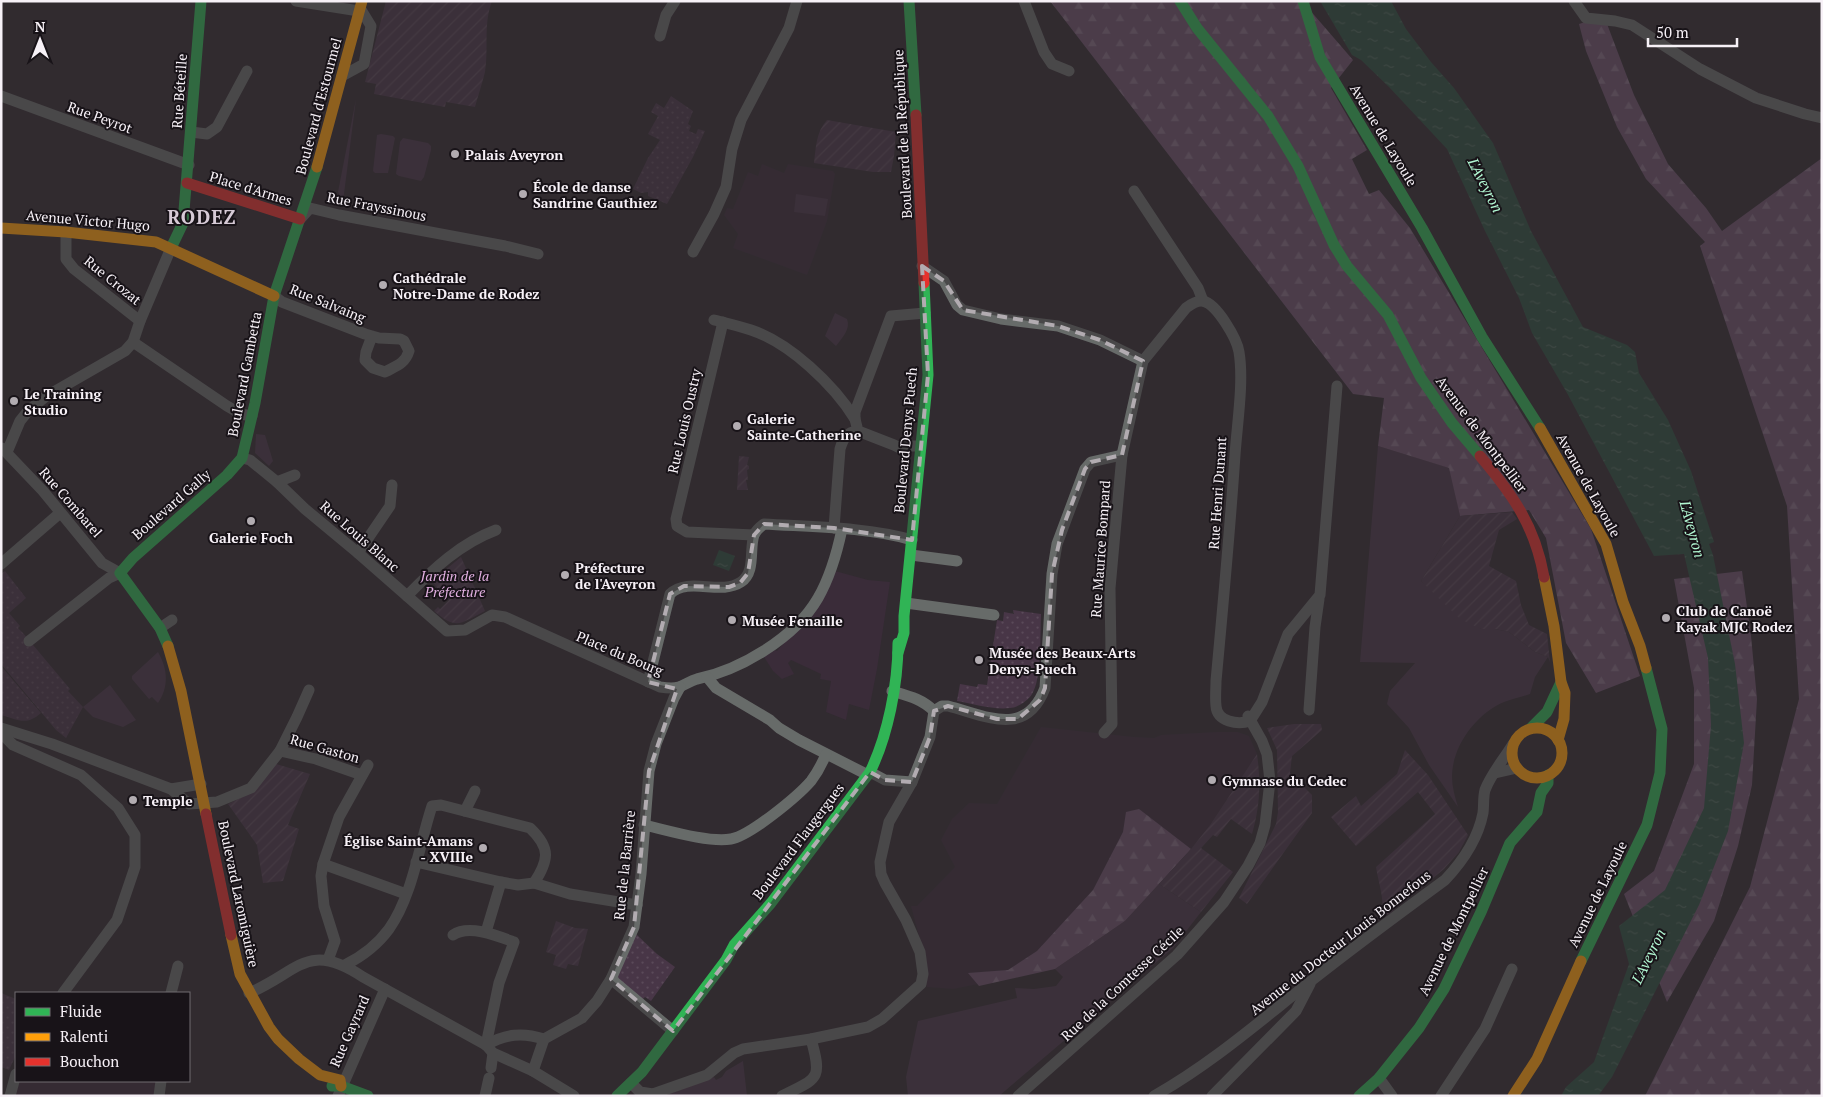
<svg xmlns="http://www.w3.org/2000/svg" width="1823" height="1097" viewBox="0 0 1823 1097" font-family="'PT Serif',serif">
<defs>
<pattern id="forest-firs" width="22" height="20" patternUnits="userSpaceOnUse" patternTransform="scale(1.25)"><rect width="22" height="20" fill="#6a5069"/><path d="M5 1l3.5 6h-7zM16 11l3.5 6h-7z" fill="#806a7f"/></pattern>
<pattern id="park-dots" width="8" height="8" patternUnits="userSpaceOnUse" patternTransform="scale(1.25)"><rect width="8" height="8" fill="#483647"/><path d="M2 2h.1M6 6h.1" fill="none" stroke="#5a4a59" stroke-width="1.8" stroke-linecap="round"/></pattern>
<pattern id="garden-furrows" width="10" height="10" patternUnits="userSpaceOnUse" patternTransform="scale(1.25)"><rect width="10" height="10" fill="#483647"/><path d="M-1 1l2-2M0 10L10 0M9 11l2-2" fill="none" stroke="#5a4a59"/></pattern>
<pattern id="water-ripples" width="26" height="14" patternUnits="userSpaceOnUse" patternTransform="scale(1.25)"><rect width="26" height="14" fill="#2c4e3e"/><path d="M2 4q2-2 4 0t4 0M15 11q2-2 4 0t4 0" fill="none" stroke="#4b685b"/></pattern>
</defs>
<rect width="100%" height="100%" fill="#312b30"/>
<g fill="#3a2c39">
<polygon points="762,164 784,173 788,164 833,171 835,174 827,221 807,275 733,248 738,234 724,215 727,208 733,209 748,172 758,176"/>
<polygon points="835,571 868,580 890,582 877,669 869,710 849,704 846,720 826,712 831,681 820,679 821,674 791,660 788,663 794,674 782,679 773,671 764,657 775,650 777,651 796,629"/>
<polygon points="1041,727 1134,737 1154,738 1161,735 1217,732 1238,732 1249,736 1257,754 1210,825 1191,849 1159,884 1055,969 953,989 927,987 923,951 911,906 917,906 955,867 941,840 952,819 969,803 997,804"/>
<polygon points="19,1081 156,1081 155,1096 14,1096"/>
</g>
<g fill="#483647">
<polygon points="356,99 343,202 338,192"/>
<polygon points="381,134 393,136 395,138 388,173 375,173 373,171 377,135"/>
<polygon points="403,138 428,143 431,146 431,150 424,177 421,181 399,176 396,174 400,142"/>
<polygon points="796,194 828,199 825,216 794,212"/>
<path d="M 835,313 L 847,319 C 851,329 842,338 836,346 L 825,336 Z"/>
<polygon points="256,434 265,435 273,461 269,466 255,453"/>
<path d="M 1378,446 L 1450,468 L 1460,516 L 1421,581 L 1481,629 L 1495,629 L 1509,632 L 1535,652 L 1548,657 L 1535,677 L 1530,694 C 1521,697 1512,699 1504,702 C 1476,714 1452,746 1452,777 C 1452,787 1455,797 1458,807 L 1429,765 L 1409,728 L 1387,704 L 1390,691 L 1415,663 L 1360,662 Z"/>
<path d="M 158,652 C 168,669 169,687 158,703 L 152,697 L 149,699 L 132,679 L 132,676 Z"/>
<polygon points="110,685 136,720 123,727 93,717 83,707"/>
<polygon points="1159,884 1201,912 1173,948 999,1096 908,1096 906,1077 918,1021 1017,998 1015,988 1034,989 1056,986 1063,977 1055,969 1125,921"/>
<polygon points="743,1061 747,1096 664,1096 714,1077 716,1080 722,1077 726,1071"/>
</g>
<g fill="url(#forest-firs)">
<polygon points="1050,1 1302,1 1353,60 1331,88 1367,150 1352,159 1369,194 1379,190 1410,228 1591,529 1640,676 1596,693 1566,643 1546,538 1529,510 1460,516 1449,468 1378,446 1384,398 1353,394"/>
<polygon points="1604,16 1634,95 1668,164 1706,208 1722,231 1822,158 1822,1096 1645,1096 1750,887 1799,699 1787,506 1700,246 1705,242 1646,179 1617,127 1586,51 1579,24"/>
<polygon points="1742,571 1751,636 1757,699 1752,785 1738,846 1714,921 1667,1002 1624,894 1654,871 1694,764 1694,688 1674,579"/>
<polygon points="1139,809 1191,849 1125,921 1055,969 979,986 968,973 1008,970 1037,951 1093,890 1123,832 1126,812"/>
</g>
<g fill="url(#park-dots)">
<polygon points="671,96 693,111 688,124 691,126 689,131 696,134 698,129 705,131 693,157 667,204 648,196 648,192 641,193 633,189 648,158 660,140 648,134 658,116 651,112 656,103 664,108"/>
<polygon points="5,571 26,598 9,613 20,626 18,628 23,633 70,689 68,691 83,707 66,738 56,730 1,664 1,574"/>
<path d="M 1013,610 L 1041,614 C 1040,633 1042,679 1032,694 C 1029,700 1017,708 1010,708 C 993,710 974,704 957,701 L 960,684 L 977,687 L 978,684 L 987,685 L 997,620 L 1003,621 L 1004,612 L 1014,614 Z"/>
<path d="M 1,666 L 41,713 C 26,726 19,720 1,715 Z"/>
<polygon points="636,934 657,954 675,967 651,1001 645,997 642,1000 615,978"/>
<polygon points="1,993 16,999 16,1055 9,1070 1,1067"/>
</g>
<g fill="url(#garden-furrows)">
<path d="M 386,1 L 492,1 C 483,25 489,48 485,72 C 482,84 478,96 475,107 L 446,102 L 445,107 L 374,94 L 376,84 L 365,82 Z"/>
<path d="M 827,120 L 896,132 L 894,156 L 891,172 L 873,172 L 814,163 C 816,147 816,132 827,120 Z"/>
<polygon points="739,456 749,457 747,465 749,466 749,469 747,470 748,480 746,480 748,490 737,490"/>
<polygon points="1512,512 1517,519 1499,530 1489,566 1516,581 1521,605 1529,625 1547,634 1550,662 1548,657 1535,652 1509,632 1495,629 1481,629 1460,619 1421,581 1460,516"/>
<path d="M 461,557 L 485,611 C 461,623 457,631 434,611 L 438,607 L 440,609 L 449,600 L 448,596 L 443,598 C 439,592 437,586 432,581 Z"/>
<polygon points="1294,724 1321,724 1322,730 1292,756 1290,773 1312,795 1312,813 1247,904 1239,898 1276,824 1278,812 1277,750 1267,728"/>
<path d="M 1405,750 L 1428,775 L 1468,835 L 1459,852 L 1444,869 L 1388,915 L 1382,909 C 1384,897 1378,881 1376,867 L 1435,814 L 1418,792 L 1356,846 L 1331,817 L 1356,796 L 1361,806 L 1397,774 Z"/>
<path d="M 1257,754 C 1261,783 1260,806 1252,834 L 1231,819 L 1217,837 L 1213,835 L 1201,848 L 1233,872 L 1201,912 L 1159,884 L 1191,849 L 1210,825 Z"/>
<polygon points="276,764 310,774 288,825 299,829 283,881 263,883 257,845 228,804 252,792"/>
<polygon points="556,921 575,928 588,929 578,966 568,964 566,969 553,965 556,955 546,952"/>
</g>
<g fill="url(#water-ripples)">
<polygon points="1320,1 1391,1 1406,29 1431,62 1454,88 1493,143 1531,231 1583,327 1627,345 1635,352 1639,373 1668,420 1691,471 1714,542 1709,544 1713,555 1735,664 1744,743 1728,831 1699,905 1612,1077 1598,1096 1561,1096 1566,1087 1594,1062 1629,964 1619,926 1665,890 1704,808 1711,725 1708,658 1684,554 1654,556 1567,393 1532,333 1519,298 1485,231 1447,149 1389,87 1361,60 1352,55"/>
<polygon points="719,550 735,556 729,571 713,565"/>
</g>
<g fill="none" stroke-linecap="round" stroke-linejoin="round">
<g stroke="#676b69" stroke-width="11">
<polyline points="296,1 359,11"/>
<polyline points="1024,1 1044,52 1052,64 1069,71"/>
<polyline points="1574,1 1586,18 1615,21 1632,25 1700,69 1756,98 1805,114 1822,118"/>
<polyline points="660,36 666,15 675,1"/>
<polyline points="342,76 364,64 371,26 360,8"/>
<polyline points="1,96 189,165"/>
<polyline points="191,132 207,134 217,127 247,71"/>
<polyline points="1134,191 1198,288 1203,301"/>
<polyline points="301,218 310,208 339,215 505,246 538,254"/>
<polyline points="66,232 66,259 74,269 140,321"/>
<polyline points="693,252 714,214 726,187 732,149 741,120 789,28 797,1"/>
<polyline points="922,266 944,281 957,305 963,310 1001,319 1058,326 1100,340 1143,361"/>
<path d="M 274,296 L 282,302 L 365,334 L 379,338 L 400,339 L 404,341 L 409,351 C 405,364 396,366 385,372 L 373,368 L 365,360 L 366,352 L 372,336"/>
<path d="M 714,320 C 726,323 739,326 751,330 C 790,343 834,385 855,419"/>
<polyline points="723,322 676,519 677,526 687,532 754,535"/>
<polyline points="133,342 227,406 241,414 252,416"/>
<polyline points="920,446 905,446 900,448 894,445 858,431 855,419 855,412 891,316 925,313"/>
<polyline points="2,448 43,491 102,563 120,573"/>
<polyline points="7,452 20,421 28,411 45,397 125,351 133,342 140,321 171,248"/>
<path d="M 242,458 L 250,460 L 277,482 L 305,509 L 358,553 L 447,631 L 465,630 L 492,615 L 505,617 L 660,687 C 666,688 673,689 679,687 C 685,685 690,681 697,679 C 740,670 795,638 818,598 C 830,577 837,553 842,529"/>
<polyline points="277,482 295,475"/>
<path d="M 834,528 L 840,449 C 843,439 846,432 858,431"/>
<polyline points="358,553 390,506 392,485"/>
<polyline points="911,555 957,561"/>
<polyline points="1,564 60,513"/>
<path d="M 407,596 C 433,569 461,543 496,530"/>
<polyline points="906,603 994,615"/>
<polyline points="160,628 172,620"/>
<polyline points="29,641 109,578 120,573"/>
<polyline points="707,677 716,688 770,720 779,728 799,740 868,775"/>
<path d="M 648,682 L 670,594 C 689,576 720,596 741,582 C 756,572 749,549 754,535 C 756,530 760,527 764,524 C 811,527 868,527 912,540"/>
<path d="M 892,691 C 909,696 922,699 934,711"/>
<polyline points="1309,710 1315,627 1319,599"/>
<path d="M 934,711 L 942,706 L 948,706 C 987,716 1026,738 1045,688 L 1052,574 L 1057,544 L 1085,469 L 1091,462 L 1122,455"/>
<polyline points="1,728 52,744 171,789 189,804 217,802 251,788 280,751 297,717 309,690"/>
<polyline points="1,733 13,745 81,775 118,808 135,835 135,867 117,920 63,993"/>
<path d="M 1104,733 L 1112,724 L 1110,588 L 1122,455 L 1143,361 L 1186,308 C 1190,305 1196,300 1203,301 C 1217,304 1237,339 1239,352 C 1244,382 1237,424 1235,455 C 1230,530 1223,606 1216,681 C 1216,689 1215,698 1216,706 C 1217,722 1238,725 1250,721 L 1262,702 L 1288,634 L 1320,595 L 1337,386"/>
<polyline points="280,751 316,759 362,775"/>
<polyline points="870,772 885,780 912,782"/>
<polyline points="1495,773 1517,768"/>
<polyline points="171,789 201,784"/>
<polyline points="465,811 475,791"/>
<path d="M 644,825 C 666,830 709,843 731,839 C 750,836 798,796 811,781 C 817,773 822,764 826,754"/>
<polyline points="416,862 501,882 518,885 534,883 570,894 637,905"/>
<polyline points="323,864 406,894"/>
<polyline points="486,932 501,882"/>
<path d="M 453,935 C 469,924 498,936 514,942 L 499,983 L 486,1045"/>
<polyline points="328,960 335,941 324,906 321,876 323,864 339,817 368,765"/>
<path d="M 345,965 C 361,957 378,944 389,929 C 413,895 419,845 432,806 L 441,805 L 530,828 C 551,848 549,860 534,883"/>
<polyline points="611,979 673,1031"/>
<polyline points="171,993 178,966"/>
<path d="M 249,993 C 299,972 307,940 363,977 L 486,1045 L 493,1053 L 533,1071 L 574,1096"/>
<path d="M 486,1045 C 506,1034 522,1032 544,1039"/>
<polyline points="491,1068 493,1053"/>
<polyline points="533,1071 544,1039 582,1018 597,1001 611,979 634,927 641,874 649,771 656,744 674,698 680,687"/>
<polyline points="1379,1078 1392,1096"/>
<polyline points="631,1083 640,1092 653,1094 707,1075 734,1053 743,1049 811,1039 868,1027 882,1019 921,984 923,974 920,952 906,920 885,883 881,874 880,862 889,822 912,782 930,737 934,711"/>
<polyline points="10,1096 16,1074"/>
<polyline points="159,1096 161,1081"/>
<polyline points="338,1096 385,989"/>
<polyline points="485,1096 489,1078"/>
<path d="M 782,1096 C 817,1078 823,1081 811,1039"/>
<polyline points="1018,1096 1177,955 1224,902 1248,866 1260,843 1265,825 1270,781 1267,754 1262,741 1248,716"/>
<path d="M 1154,1096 C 1211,1064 1260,1021 1311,981 C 1355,946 1400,913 1445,880 C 1462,862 1478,839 1483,813 C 1484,806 1483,797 1485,790 C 1491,774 1504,759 1513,744"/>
<polyline points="1212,1096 1296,1011 1310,984"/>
<polyline points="1441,1096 1485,1029 1512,969"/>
</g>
<g stroke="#30b455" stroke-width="11">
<polyline points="909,1 916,115"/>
<polyline points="1180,1 1197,28 1268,116 1298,166 1334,245 1347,266 1388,315 1421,378 1452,423 1480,456"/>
<polyline points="1303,1 1320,57 1422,228 1482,337 1540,428"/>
<polyline points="171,248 183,223 201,1"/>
<polyline points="168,646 160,628 120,573 133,558 227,475 242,458 255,403 274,296 317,167"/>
<polyline points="898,653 904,633 904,616 928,375 924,283"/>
<polyline points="1531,728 1547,712 1561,682"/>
<polyline points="1581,961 1647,825 1660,773 1662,729 1646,668"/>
<polyline points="332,1086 341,1086 368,1096"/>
<path d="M 617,1096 L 642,1072 L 726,960 L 734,945 L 771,903 L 870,772 C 888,735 898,684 898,643"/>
<polyline points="1359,1096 1379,1078 1419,1028 1444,989 1481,912 1510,843 1537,812 1541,793 1548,783 1548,775"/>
</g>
<g stroke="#ff9f0a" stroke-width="11">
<polyline points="317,167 362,1"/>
<polyline points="1,228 66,232 156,242 274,296"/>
<polyline points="1540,428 1606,544 1623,602 1640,646 1646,668"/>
<polyline points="1544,577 1554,626 1561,682 1565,693 1564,719 1558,740"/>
<polyline points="168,646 181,691 206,814"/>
<circle cx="1537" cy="753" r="25"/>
<polyline points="231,935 240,974 269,1027 278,1039 299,1059 320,1075 340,1080 341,1086"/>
<polyline points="1513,1096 1537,1059 1581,961"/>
</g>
<g stroke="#e5322d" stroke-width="11">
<polyline points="916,115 924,283"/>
<polyline points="187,183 300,219"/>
<path d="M 1480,456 C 1513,495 1535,526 1544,577"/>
<polyline points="206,814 231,935"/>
</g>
</g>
<path d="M0 0H1823V1097H0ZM 922,266 L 944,281 L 963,310 L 1058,326 L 1100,340 L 1143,361 L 1122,455 L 1091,462 L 1085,469 L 1062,530 L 1052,574 L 1045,688 L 1040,700 L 1018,719 L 997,719 L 948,706 L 934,711 L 930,737 L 912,782 L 885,780 L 870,772 L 673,1031 L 611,979 L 634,927 L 649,771 L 677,689 L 648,682 L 670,594 L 684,586 L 729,587 L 740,583 L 748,573 L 754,535 L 764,524 L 834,528 L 912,540 L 928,375 Z" fill="#312b30" fill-opacity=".55" fill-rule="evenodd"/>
<path fill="none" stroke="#b2acb1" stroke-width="4" stroke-dasharray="10 6" stroke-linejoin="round" d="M 922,266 L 944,281 L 963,310 L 1058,326 L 1100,340 L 1143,361 L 1122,455 L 1091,462 L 1085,469 L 1062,530 L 1052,574 L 1045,688 L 1040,700 L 1018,719 L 997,719 L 948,706 L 934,711 L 930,737 L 912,782 L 885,780 L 870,772 L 673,1031 L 611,979 L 634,927 L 649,771 L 677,689 L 648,682 L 670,594 L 684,586 L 729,587 L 740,583 L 748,573 L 754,535 L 764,524 L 834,528 L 912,540 L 928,375 Z"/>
<g fill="#b2acb1" stroke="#181318" stroke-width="2">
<circle cx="455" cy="154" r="5"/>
<circle cx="523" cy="194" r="5"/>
<circle cx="383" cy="285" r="5"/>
<circle cx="14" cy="401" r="5"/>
<circle cx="737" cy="426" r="5"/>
<circle cx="251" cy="521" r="5"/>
<circle cx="565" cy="575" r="5"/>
<circle cx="1666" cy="618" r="5"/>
<circle cx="732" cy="620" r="5"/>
<circle cx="979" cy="660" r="5"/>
<circle cx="1212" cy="780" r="5"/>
<circle cx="133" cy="800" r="5"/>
<circle cx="483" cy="848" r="5"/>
</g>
<g text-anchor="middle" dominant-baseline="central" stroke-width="4" stroke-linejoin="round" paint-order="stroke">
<g font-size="14" fill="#f7f1f7" stroke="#181318">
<text transform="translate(179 91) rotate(-86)">Rue Béteille</text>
<text transform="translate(318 106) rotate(-75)">Boulevard d'Estourmel</text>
<text transform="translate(100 117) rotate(20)">Rue Peyrot</text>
<text transform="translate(902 134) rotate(-93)">Boulevard de la République</text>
<text transform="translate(1384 135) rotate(59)">Avenue de Layoule</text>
<text transform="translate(251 188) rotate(17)">Place d'Armes</text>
<text transform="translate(377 206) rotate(11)">Rue Frayssinous</text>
<text transform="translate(88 220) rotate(5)">Avenue Victor Hugo</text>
<text transform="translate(113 280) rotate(39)">Rue Crozat</text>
<text transform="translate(328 303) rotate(22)">Rue Salvaing</text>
<text transform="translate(244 374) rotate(-79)">Boulevard Gambetta</text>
<text transform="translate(684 421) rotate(-77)">Rue Louis Oustry</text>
<text transform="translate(1482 434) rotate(53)">Avenue de Montpellier</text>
<text transform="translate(905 440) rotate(-85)">Boulevard Denys Puech</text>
<text transform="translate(1589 485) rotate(61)">Avenue de Layoule</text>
<text transform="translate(1217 493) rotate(-86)">Rue Henri Dunant</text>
<text transform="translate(71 502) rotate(49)">Rue Combarel</text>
<text transform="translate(171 504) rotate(-41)">Boulevard Gally</text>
<text transform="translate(360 536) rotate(41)">Rue Louis Blanc</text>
<text transform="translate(1100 549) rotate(-86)">Rue Maurice Bompard</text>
<text transform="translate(620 653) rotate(23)">Place du Bourg</text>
<text transform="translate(325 748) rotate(16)">Rue Gaston</text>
<text transform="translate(798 841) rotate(-53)">Boulevard Flaugergues</text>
<text transform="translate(624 865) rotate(-84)">Rue de la Barrière</text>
<text transform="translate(239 894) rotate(78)">Boulevard Laromiguière</text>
<text transform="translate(1597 894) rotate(-64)">Avenue de Layoule</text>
<text transform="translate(1453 931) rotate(-64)">Avenue de Montpellier</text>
<text transform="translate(1340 942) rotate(-38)">Avenue du Docteur Louis Bonnefous</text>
<text transform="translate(1122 983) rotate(-43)">Rue de la Comtesse Cécile</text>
<text transform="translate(349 1031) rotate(-66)">Rue Gayrard</text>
</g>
<g font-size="14" font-weight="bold" fill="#f7f1f7" stroke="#181318" text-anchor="start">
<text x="465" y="154">Palais Aveyron</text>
<text x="533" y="186">École de danse<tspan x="533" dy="16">Sandrine Gauthiez</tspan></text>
<text x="393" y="277">Cathédrale<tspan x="393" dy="16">Notre-Dame de Rodez</tspan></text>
<text x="24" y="393">Le Training<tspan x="24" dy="16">Studio</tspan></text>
<text x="747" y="418">Galerie<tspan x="747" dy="16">Sainte-Catherine</tspan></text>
<text x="251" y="537" text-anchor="middle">Galerie Foch</text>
<text x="575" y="567">Préfecture<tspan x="575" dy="16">de l'Aveyron</tspan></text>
<text x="1676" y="610">Club de Canoë<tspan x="1676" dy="16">Kayak MJC Rodez</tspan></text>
<text x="742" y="620">Musée Fenaille</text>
<text x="989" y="652">Musée des Beaux-Arts<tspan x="989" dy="16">Denys-Puech</tspan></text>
<text x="1222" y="780">Gymnase du Cedec</text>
<text x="143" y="800">Temple</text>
<text x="473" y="840" text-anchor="end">Église Saint-Amans<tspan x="473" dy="16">- XVIIIe</tspan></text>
</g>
<g font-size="14" font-style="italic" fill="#e2b0e1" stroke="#181318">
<text x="455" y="575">Jardin de la<tspan x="455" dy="16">Préfecture</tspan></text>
</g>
<g font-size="15" font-style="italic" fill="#b1f7d2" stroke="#181318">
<text transform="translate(1486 185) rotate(63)">L'Aveyron</text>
<text transform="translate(1693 529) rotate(75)">L'Aveyron</text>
<text transform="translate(1648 956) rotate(-64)">L'Aveyron</text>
</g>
<g font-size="19" font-weight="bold" letter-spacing="1" fill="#d6cad6" stroke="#181318">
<text x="202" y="216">RODEZ</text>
</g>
</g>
<rect width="1823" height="1097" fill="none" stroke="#f7f1f7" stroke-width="5"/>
<rect x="15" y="992" width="175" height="90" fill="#181318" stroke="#716c71"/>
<rect x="25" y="1008" width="25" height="8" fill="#30b455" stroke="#716c71"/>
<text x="60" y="1017" font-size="15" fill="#f7f1f7">Fluide</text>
<rect x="25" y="1033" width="25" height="8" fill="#ff9f0a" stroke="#716c71"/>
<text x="60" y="1042" font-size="15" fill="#f7f1f7">Ralenti</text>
<rect x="25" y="1058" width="25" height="8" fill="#e5322d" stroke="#716c71"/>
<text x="60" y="1067" font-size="15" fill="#f7f1f7">Bouchon</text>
<g transform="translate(40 40)" stroke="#181318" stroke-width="4" paint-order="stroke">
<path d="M0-4L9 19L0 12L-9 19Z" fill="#f7f1f7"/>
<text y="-8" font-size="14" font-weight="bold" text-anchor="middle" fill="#f7f1f7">N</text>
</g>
<path d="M1648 38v8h89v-8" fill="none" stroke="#f7f1f7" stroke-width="2.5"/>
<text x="1656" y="38" font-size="15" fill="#f7f1f7" stroke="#181318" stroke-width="4" paint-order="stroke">50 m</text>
</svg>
